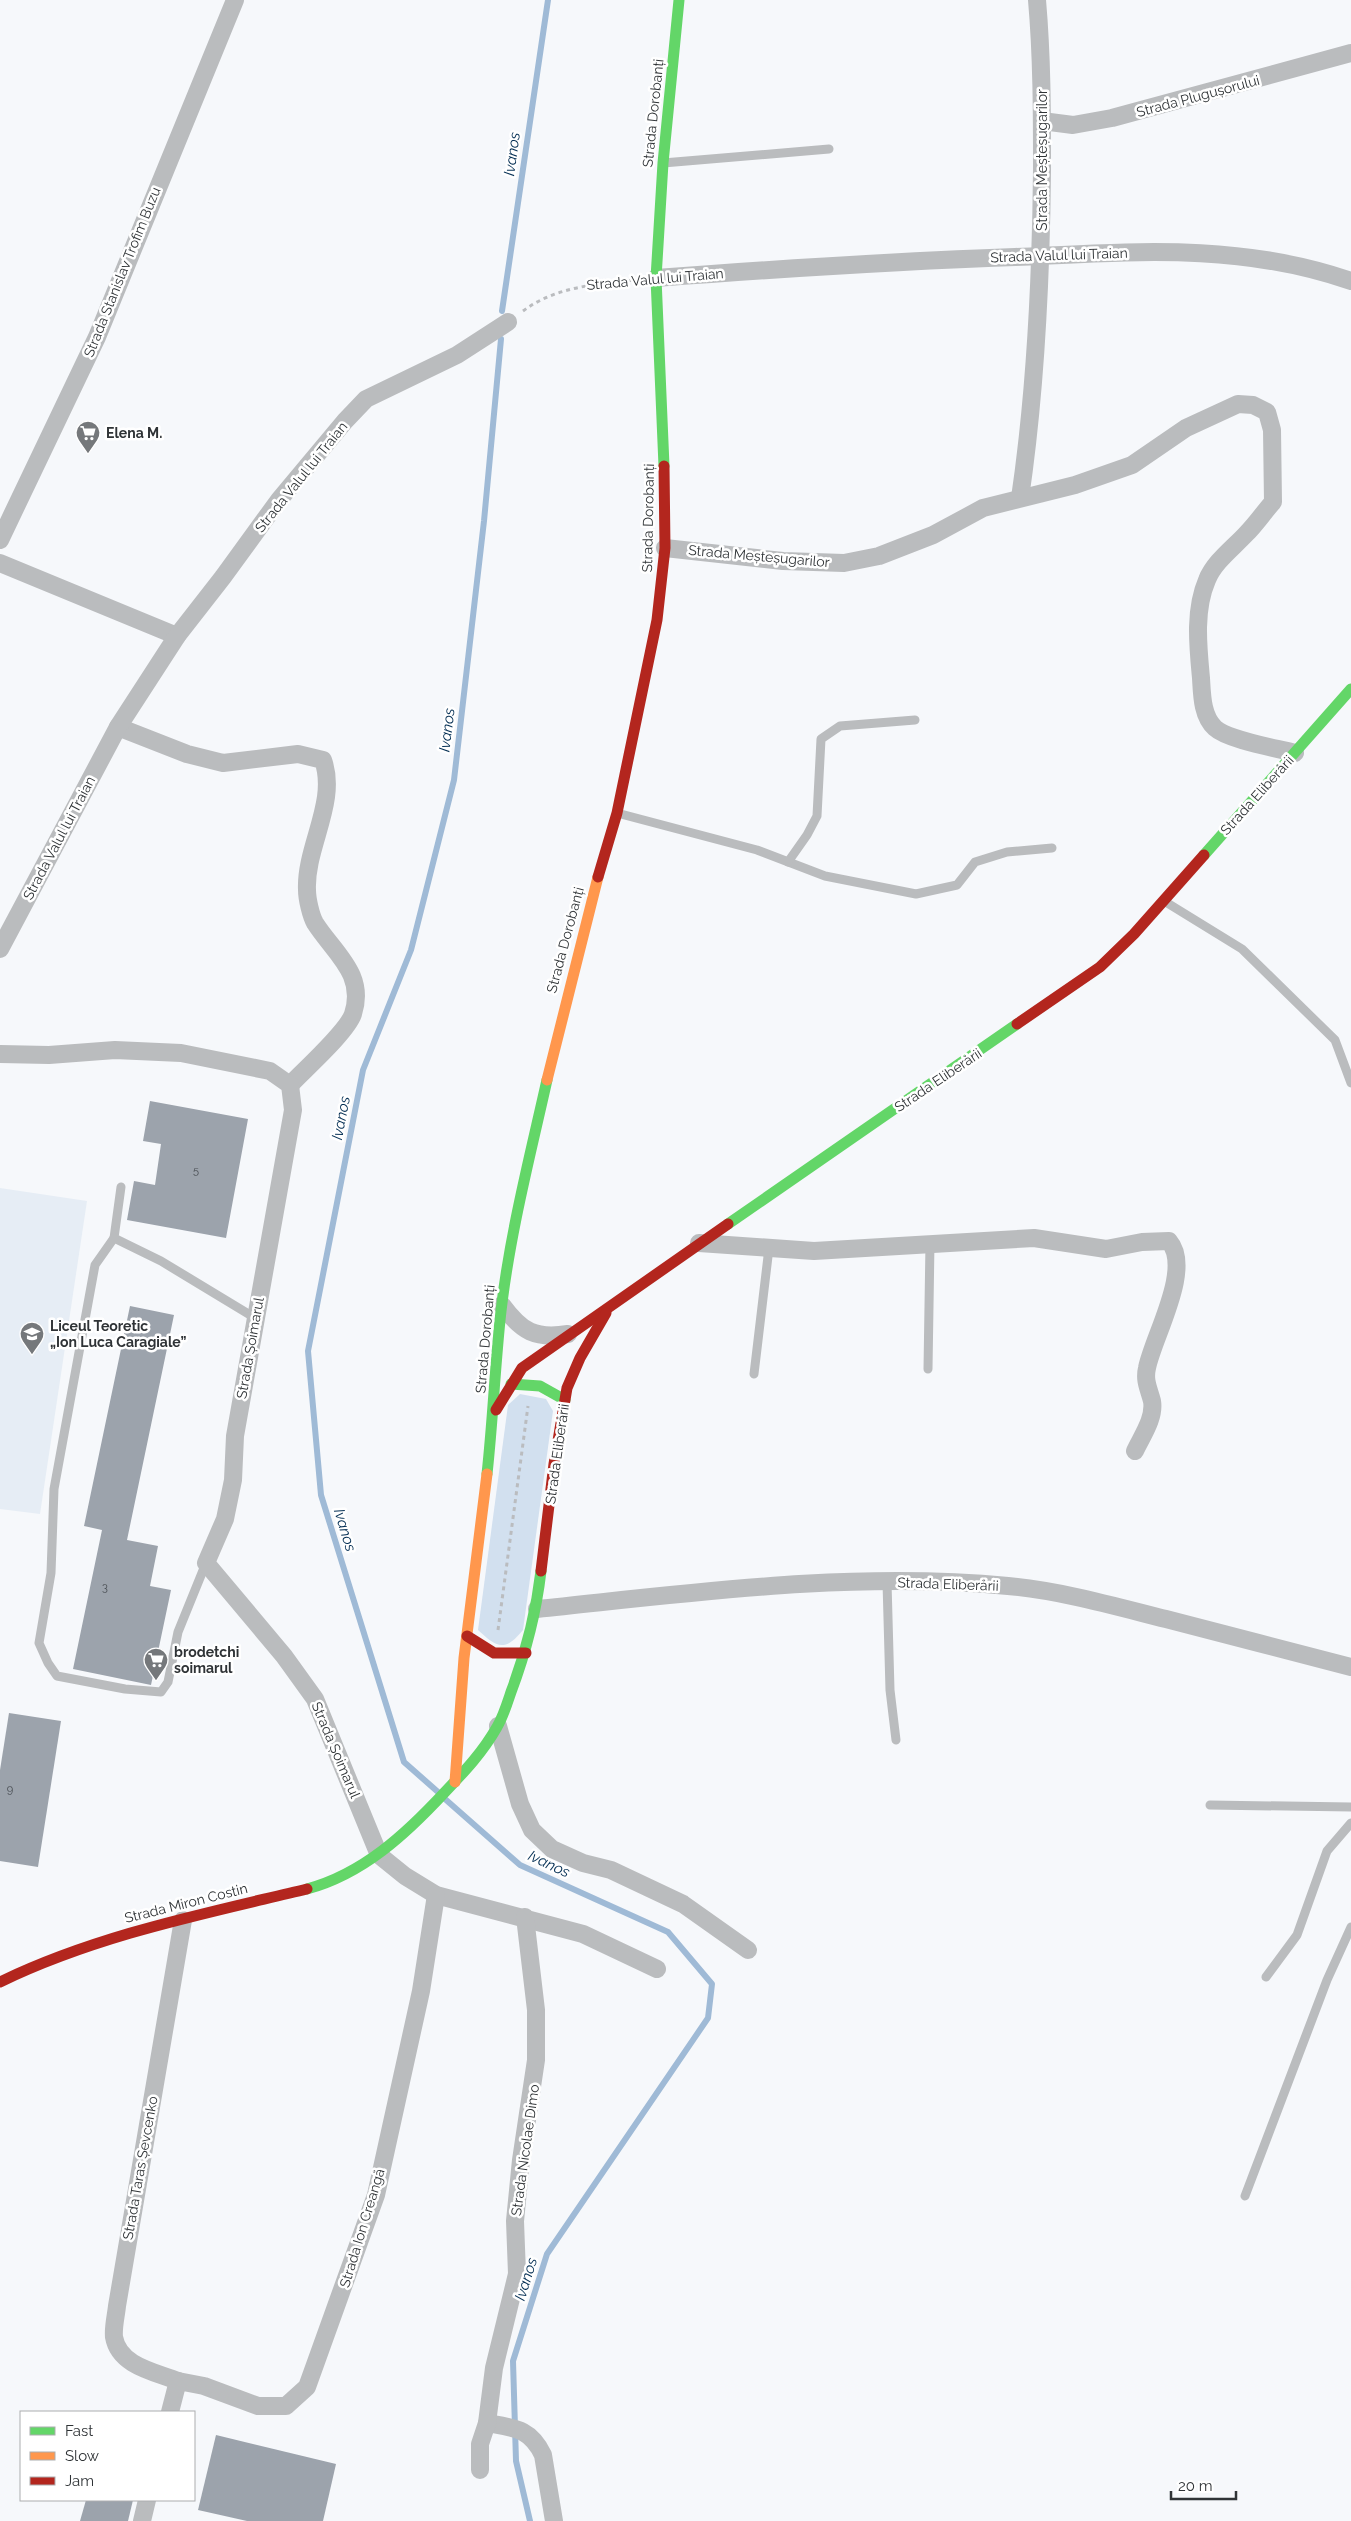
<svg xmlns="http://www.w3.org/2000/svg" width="1351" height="2521" viewBox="0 0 1351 2521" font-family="Raleway,sans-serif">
<rect width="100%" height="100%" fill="#f6f8fb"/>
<polygon fill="#e6edf5" points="0,1188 87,1201 40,1514 0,1509"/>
<path fill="#d2e0ef" d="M 520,1394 L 546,1399 L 553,1411 L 523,1630 C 505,1652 497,1648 478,1630 L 508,1405 Z"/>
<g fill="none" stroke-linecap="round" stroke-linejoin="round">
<g stroke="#9fbad6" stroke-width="6">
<polyline points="502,311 548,0"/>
<polyline points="438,1792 404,1762 321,1495 308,1351 363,1070 411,950 454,780 484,521 501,339"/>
<polyline points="445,1799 520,1865 668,1932 712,1984 708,2018 547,2254 513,2361 516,2461 530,2521"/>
</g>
</g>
<g fill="#9ca3ac">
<polygon points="150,1101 248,1119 226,1238 127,1220 134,1181 155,1185 161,1144 143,1141"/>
<polygon points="130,1306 174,1315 127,1540 158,1546 150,1586 171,1590 151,1685 73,1669 102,1530 84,1526"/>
<polygon points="9,1713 61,1721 38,1867 0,1861 0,1770"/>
<polygon points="216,2435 336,2464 323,2521 247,2521 198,2510"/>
<polygon points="86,2500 133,2500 128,2521 80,2521"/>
</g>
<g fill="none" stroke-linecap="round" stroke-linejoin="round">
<g stroke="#babcbf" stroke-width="3" stroke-dasharray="4 4" stroke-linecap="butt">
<path d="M 523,311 C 555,287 596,284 635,280"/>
<polyline points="498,1630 528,1406"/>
</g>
<g stroke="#babcbe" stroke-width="9">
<polyline points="663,163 829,149"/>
<polyline points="617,813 757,850 825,876 916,894 957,885 975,862 1007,852 1052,848"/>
<polyline points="788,862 807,835 817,816 821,739 840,726 915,720"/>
<polyline points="1164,901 1242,949 1335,1040 1351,1083"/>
<polyline points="121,1187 114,1238 161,1261 255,1318"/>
<polyline points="114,1238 95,1265 54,1489 51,1573 39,1643 48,1663 57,1676 125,1689 161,1692 168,1682 178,1632 206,1563"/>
<polyline points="928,1369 930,1243"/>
<polyline points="754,1374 769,1248"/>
<polyline points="887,1582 890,1690 896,1740"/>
<polyline points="1210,1805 1351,1807"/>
<polyline points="1266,1977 1297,1935 1327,1851 1351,1823"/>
<polyline points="1245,2196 1327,1980 1351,1927"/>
</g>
<g stroke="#babcbe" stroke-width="18">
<polyline points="1042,121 1073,125 1112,118 1351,53"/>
<path d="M 656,278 C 776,269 895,261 1015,257 C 1131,252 1238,242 1351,281"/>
<path d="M 1020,498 C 1036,389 1041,281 1042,170 C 1042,113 1042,57 1037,0"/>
<polyline points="0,540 97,337 235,0"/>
<path d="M 665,548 L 783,561 L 844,563 L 879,556 L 933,535 L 983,508 L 1075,485 L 1132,465 L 1186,428 L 1238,404 L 1253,405 L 1267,412 L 1272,430 L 1273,502 C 1264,512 1256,524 1246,534 C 1233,548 1214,562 1207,580 C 1194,610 1198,646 1201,678 C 1202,695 1202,716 1215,728 C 1228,740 1276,748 1295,753"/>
<polyline points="0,563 177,636"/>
<path d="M 118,727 L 187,754 L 223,763 L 298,754 L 323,760 C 338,802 305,847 307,890 C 307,899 311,916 315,923 C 334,953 366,974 353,1014 C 347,1032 305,1069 290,1085"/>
<polyline points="0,949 118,727 177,636 223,577 279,500 345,421 366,399 457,355 508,322"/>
<polyline points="0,1054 49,1055 115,1050 181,1053 270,1071 290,1085 293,1110 235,1436 233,1480 225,1519 206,1563 284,1656 315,1699 379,1855 405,1876 436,1895 583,1934 657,1969"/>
<path d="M 699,1243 L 814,1251 L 1034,1238 L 1106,1249 L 1142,1242 L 1169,1241 C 1193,1269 1153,1337 1147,1368 C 1144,1381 1149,1389 1152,1401 C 1155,1418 1142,1436 1135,1451"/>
<path d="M 502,1305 C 522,1332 535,1339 568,1334"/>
<path d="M 537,1609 C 693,1593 852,1571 1008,1586 C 1062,1591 1114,1606 1166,1619 C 1228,1635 1289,1651 1351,1667"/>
<polyline points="498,1726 520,1804 532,1830 552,1849 583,1863 611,1870 683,1904 748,1950"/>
<path d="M 178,2381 C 155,2372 119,2366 114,2337 C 113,2327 116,2316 117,2306 L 183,1920"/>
<polyline points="170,2412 178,2381 204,2386 258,2406 286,2406 307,2387 376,2195 421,1991 436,1895"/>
<path d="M 487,2423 C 514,2428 530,2428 543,2455 L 554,2521"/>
<polyline points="480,2470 480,2444 487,2423 494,2368 517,2274 515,2221 521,2160 536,2060 536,2010 525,1917"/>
<polyline points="142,2521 147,2500"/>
</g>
<g stroke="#63d668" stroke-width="11">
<polyline points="664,466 656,278 663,163 679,0"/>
<polyline points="1204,855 1351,689"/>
<polyline points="728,1224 1017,1024"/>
<polyline points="511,1384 540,1386 565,1400"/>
<path d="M 487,1474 C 493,1419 495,1365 501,1311 C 510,1233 530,1156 547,1080"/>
<path d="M 307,1889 C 363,1874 406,1834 445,1792 C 464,1772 483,1752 497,1727 C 503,1717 507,1704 511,1692 C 526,1652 536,1614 541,1571"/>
</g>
<g stroke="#ff974d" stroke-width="11">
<polyline points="547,1080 598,877"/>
<polyline points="455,1782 464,1658 487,1474"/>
</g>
<g stroke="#b3261e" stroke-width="11">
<polyline points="598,877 617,813 657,620 665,548 664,466"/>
<polyline points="1017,1024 1100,967 1134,934 1204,855"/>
<polyline points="496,1410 522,1368 728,1224"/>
<polyline points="541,1571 554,1464 567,1388 580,1358 606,1313"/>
<polyline points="467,1636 494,1653 526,1653"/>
<path d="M 0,1982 C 97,1935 203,1914 307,1889"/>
</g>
</g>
<defs>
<symbol id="supermarket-pin" viewBox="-11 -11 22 30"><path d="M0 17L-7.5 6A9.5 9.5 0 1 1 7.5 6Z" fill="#75787b" stroke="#fff"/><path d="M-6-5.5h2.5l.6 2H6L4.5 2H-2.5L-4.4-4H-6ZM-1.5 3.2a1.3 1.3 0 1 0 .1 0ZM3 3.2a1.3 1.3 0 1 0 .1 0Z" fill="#fff"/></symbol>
<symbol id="school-pin" viewBox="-11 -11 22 30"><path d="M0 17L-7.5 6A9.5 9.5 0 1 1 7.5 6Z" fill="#75787b" stroke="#fff"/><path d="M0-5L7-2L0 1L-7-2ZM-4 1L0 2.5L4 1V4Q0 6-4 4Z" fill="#fff"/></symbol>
</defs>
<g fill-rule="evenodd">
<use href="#supermarket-pin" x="74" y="419" width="28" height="38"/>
<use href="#school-pin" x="18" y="1320" width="28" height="38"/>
<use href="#supermarket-pin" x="142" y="1646" width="28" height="38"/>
</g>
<g text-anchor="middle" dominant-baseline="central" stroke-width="5" stroke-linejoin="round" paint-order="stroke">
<g font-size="11" fill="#4a4f54">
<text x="196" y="1170">5</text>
<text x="105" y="1587">3</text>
<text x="10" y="1789">9</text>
</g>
<g font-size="14" fill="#2f3336" stroke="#fff">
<text transform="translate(1198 96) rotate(-15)">Strada Plugușorului</text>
<text transform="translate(653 113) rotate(-84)">Strada Dorobanți</text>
<text transform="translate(1042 160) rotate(-90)">Strada Meșteșugarilor</text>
<text transform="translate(1059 255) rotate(-2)">Strada Valul lui Traian</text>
<text transform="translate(122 272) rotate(-68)">Strada Stanislav Trofim Buzu</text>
<text transform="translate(655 279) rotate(-5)">Strada Valul lui Traian</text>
<text transform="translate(301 477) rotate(-51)">Strada Valul lui Traian</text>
<text transform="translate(648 518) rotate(-89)">Strada Dorobanți</text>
<text transform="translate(759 556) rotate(5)">Strada Meșteșugarilor</text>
<text transform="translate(1257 795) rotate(-48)">Strada Eliberării</text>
<text transform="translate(59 838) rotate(-62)">Strada Valul lui Traian</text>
<text transform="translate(565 940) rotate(-75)">Strada Dorobanți</text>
<text transform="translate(938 1080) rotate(-34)">Strada Eliberării</text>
<text transform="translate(485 1339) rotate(-85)">Strada Dorobanți</text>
<text transform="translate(250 1348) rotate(-80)">Strada Șoimarul</text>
<text transform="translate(557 1454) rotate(-82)">Strada Eliberării</text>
<text transform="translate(948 1584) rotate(2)">Strada Eliberării</text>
<text transform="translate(336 1750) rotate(67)">Strada Șoimarul</text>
<text transform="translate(186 1903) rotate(-14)">Strada Miron Costin</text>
<text transform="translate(525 2150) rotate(-82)">Strada Nicolae Dimo</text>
<text transform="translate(140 2168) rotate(-80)">Strada Taras Șevcenko</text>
<text transform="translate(362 2228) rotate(-73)">Strada Ion Creangă</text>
</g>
<g font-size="14" font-weight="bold" fill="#2f3336" stroke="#fff" text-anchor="start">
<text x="106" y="433">Elena M.</text>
<text x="50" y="1326">Liceul Teoretic<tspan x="50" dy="16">„Ion Luca Caragiale”</tspan></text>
<text x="174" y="1652">brodetchi<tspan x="174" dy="16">soimarul</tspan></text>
</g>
<g font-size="15" font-style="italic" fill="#022d52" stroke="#fff">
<text transform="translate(512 154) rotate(-82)">Ivanos</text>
<text transform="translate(447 730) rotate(-83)">Ivanos</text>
<text transform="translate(341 1118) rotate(-79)">Ivanos</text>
<text transform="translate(345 1530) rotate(73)">Ivanos</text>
<text transform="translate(549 1864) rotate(25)">Ivanos</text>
<text transform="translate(526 2279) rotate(-73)">Ivanos</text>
</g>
</g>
<rect x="20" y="2411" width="175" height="90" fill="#ffffff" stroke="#acadaf"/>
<rect x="30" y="2427" width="25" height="8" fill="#63d668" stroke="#acadaf"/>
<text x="65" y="2436" font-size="15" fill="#2f3336">Fast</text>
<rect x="30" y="2452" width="25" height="8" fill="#ff974d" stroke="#acadaf"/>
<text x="65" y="2461" font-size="15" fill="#2f3336">Slow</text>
<rect x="30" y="2477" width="25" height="8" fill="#b3261e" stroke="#acadaf"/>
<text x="65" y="2486" font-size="15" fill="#2f3336">Jam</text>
<path d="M1171 2491v8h65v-8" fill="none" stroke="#2f3336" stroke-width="2.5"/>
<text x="1178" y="2491" font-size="15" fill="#2f3336" stroke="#ffffff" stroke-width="4" paint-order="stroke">20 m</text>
</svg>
